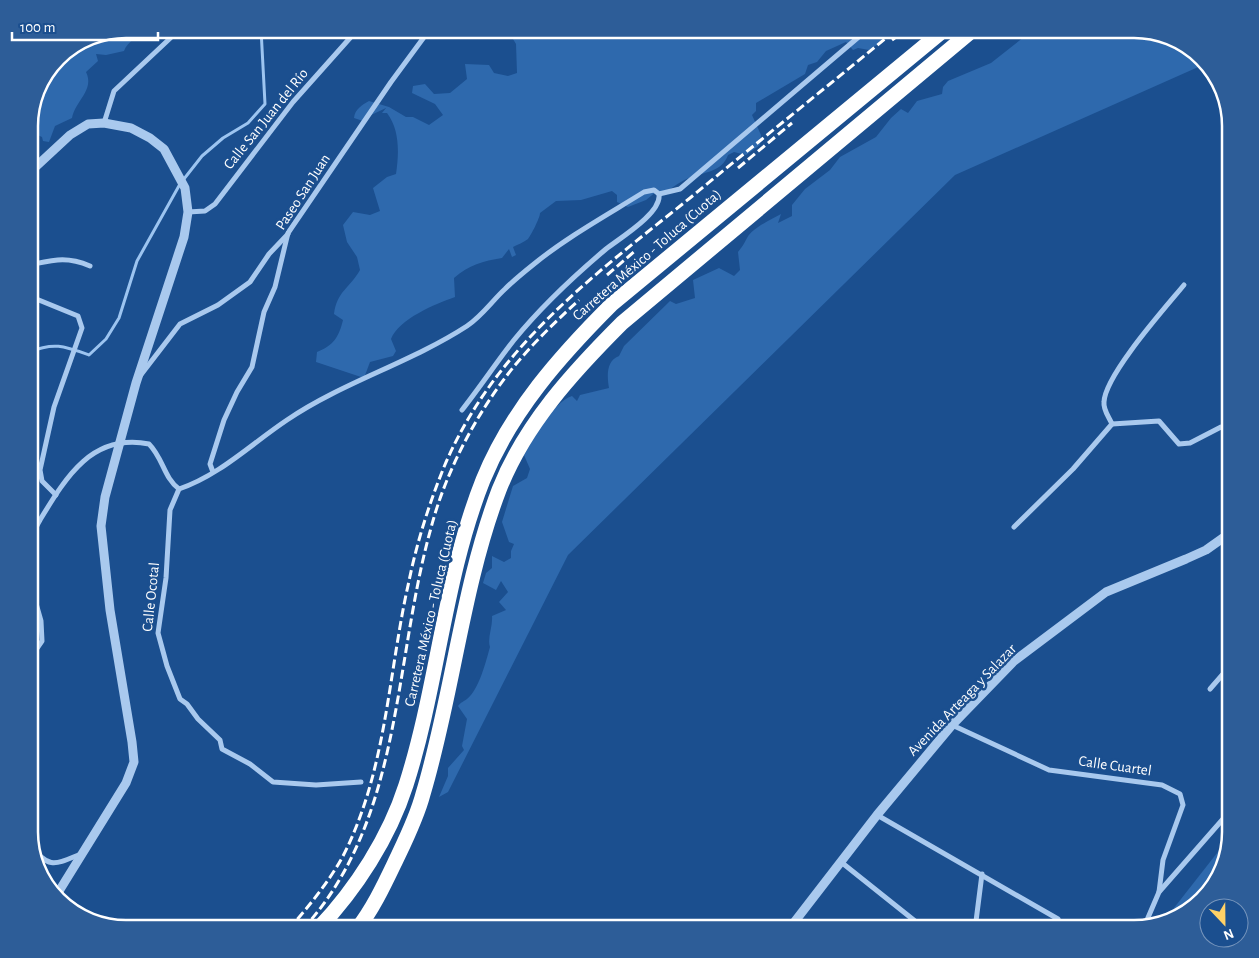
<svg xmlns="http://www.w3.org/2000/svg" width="1259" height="958" viewBox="0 0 1259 958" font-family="'Alegreya Sans',sans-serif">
<rect width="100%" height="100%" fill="#1b4f8f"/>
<g fill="#2e69ad">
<path d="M 126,29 L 145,29 C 139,38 128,40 124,51 L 106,55 L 96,54 L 98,61 L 86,72 C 95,90 75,101 72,118 L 55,126 L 49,142 L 43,141 L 42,137 L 33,133 L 35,138 L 31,139 L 33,162 L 29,164 L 29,119 L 39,83 L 62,53 Z"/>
<path d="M 507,29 L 891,29 L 885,40 L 869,50 L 858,48 L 853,50 L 846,42 L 826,51 L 817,62 L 808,65 L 805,74 L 756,103 L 756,111 L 752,115 L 761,135 L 760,145 L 746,155 L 734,152 L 728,155 C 722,172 704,172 689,178 C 681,181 673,187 666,192 L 657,191 L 646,200 L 628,207 L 617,202 L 617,195 L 612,191 L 581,200 L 556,201 L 540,213 C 540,218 531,235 528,239 C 524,242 517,245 513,247 L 516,255 L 512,257 L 509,249 L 502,258 C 483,261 469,265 454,278 L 455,297 C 435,304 399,319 391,339 L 396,351 L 393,356 L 370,362 L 364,378 L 316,362 L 317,352 C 333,346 339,337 343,320 L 334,314 C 337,291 350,288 360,270 L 357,257 L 347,242 L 343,225 L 353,212 L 370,215 L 380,211 L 373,188 L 387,177 L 396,174 C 399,154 400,130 387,113 L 382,113 L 386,108 L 369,116 L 363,121 L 354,118 C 355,109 362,105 369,101 L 389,107 L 406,117 L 413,117 L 429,125 L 443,115 L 435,104 L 412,93 L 413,86 L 425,84 L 434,94 L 450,93 L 467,79 L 465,64 L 489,65 L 494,73 L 508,76 L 517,73 L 516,44 Z"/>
<path d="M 1034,29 L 1133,29 L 1193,49 L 1205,64 L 955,175 L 568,555 L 448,792 L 439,797 L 448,776 L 448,768 L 464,750 L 462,746 L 467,719 L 458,706 C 461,702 463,702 467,699 C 479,690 486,661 490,647 C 487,638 493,626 492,616 L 506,610 L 499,602 L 508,592 L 501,581 L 496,590 L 483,583 L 486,573 L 492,568 L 492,556 L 504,562 L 511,558 L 511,551 L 514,544 L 509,542 L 502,522 L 513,486 L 527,478 L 530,469 L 524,455 C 535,437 552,403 572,396 L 577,401 L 580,395 L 609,388 C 607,376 606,361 619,356 L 624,346 L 670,301 L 676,304 L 695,298 L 693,280 L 719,268 L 734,276 L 740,270 L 738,252 C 742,247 744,244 747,238 C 753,227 771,220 781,214 L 778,223 L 792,216 L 792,205 L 805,189 L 830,170 L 840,157 L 876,137 L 891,118 L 901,109 L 908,113 L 917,101 L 942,94 L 943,87 L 948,81 L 991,63 Z"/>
<polygon points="1228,839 1210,892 1176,919 1163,922"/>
</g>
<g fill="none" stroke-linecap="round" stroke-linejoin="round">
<g stroke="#9cc4f0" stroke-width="3">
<path d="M 29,352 C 54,342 64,346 89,355 L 106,339 L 119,318 L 137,261 L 180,184 L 202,156 L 223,138 L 248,123 L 265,104 L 261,29"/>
<polyline points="29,638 33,635 29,617"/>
</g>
<g stroke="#a9c9ee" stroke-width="5">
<polyline points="104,123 114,91 180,29"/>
<polyline points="188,212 205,211 215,204 293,102 358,29"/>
<path d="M 29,265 C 54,260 66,256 90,266"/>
<path d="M 1184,285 C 1165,308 1105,375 1104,402 C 1103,410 1109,417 1112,424 L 1159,421 L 1179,444 L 1190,443 L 1221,427 L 1230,435"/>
<polyline points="29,296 78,316 82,328 54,407 40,470 42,481 56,495"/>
<polyline points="29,310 35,298"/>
<polyline points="140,376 180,324 218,305 250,282 269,254 288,234"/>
<path d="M 462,410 C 480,387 496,363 514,340 C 541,307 574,276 606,249 C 620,238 662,213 659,194"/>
<polyline points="213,472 210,464 224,420 237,392 252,367 264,312 275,287 288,233 391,82 430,29"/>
<polyline points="179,489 170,510 166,578 158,633 167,666 180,699 187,704 198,719 220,740 222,749 250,764 273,782 316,785 361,782"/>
<polyline points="1014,527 1073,469 1112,424"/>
<path d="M 29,540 C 34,534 36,526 40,520 C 66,477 92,433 149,444 C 163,458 164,478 179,489 C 220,475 251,444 287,420 C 343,382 410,363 467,326 C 482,316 492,301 505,289 C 514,280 524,272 534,264 C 567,237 607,215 644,192 L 654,190 L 659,194 L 680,189 L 868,29"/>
<polyline points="29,660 42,641 41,621 29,579"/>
<polyline points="1210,689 1230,666"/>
<polyline points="952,725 1049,770 1162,785 1180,794 1183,805 1163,860 1159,892"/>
<polyline points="877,815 1058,919"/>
<path d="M 31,845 C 48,870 56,864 81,854"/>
<polyline points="841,862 925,929"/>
<polyline points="1144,927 1159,892 1230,811"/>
<polyline points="975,929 982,874"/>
</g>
<g stroke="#a9c9ee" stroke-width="9">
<polyline points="29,173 70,135 88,124 104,123 131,128 150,138 164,149 185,188 188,212 184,237 136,383 105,497 101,526 110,610 132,742 134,762 126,783 56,896"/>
<polyline points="789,929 877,815 952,725 1013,662 1106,592 1186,559 1206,550 1230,533"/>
</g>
<g stroke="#fff" stroke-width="15">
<path d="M 318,929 C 356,889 389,838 406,785 C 438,685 444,578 483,480 C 511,411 560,356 612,304 L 945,29"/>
<path d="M 357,929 C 373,909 385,883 396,860 C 406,839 417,817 423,794 C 453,694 462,587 499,490 C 525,424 573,372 622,323 L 974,29"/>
</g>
<g stroke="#fff" stroke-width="3" stroke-dasharray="9 4" stroke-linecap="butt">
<polyline points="892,40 907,29"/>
<polyline points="738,168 792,123"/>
<polyline points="607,275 635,251"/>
<path d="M 289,929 C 308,907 329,882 343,856 C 387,770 388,673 409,581 C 417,542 429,504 444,467 C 494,348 593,276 690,198 C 759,141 828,86 897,29"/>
<path d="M 303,929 C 403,820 393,663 431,528 C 445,474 474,418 508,374 C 529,347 554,323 579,300"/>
</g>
</g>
<g text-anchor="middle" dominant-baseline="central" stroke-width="5" stroke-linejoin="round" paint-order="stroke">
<g font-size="15" fill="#fff" stroke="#1b4f8f">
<text transform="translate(266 119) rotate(-51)">Calle San Juan del Río</text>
<text transform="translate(303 192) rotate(-57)">Paseo San Juan</text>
<text transform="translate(647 255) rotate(-41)">Carretera México - Toluca (Cuota)</text>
<text transform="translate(151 597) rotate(-84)">Calle Ocotal</text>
<text transform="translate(431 613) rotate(-77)">Carretera México - Toluca (Cuota)</text>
<text transform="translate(962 700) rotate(-46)">Avenida Arteaga y Salazar</text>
<text transform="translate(1115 766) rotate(8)">Calle Cuartel</text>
</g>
</g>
<path d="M0 0H1259V958H0ZM126 38H1134A88 88 0 0 1 1222 126V832A88 88 0 0 1 1134 920H126A88 88 0 0 1 38 832V126A88 88 0 0 1 126 38Z" fill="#2d5d98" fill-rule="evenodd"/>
<path fill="none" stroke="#fff" stroke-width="2.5" d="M126 38H1134A88 88 0 0 1 1222 126V832A88 88 0 0 1 1134 920H126A88 88 0 0 1 38 832V126A88 88 0 0 1 126 38Z"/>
<g transform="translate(1224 923) rotate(158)"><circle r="24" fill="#1b4f8f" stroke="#7695bc"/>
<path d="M0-4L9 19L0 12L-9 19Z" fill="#ffd166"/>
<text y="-8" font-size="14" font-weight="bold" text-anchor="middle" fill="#ffffff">N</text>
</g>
<path d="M12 32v8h146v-8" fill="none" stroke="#ffffff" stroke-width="2.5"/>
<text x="20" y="32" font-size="15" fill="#ffffff" stroke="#1b4f8f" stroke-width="4" paint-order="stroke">100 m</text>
</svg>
